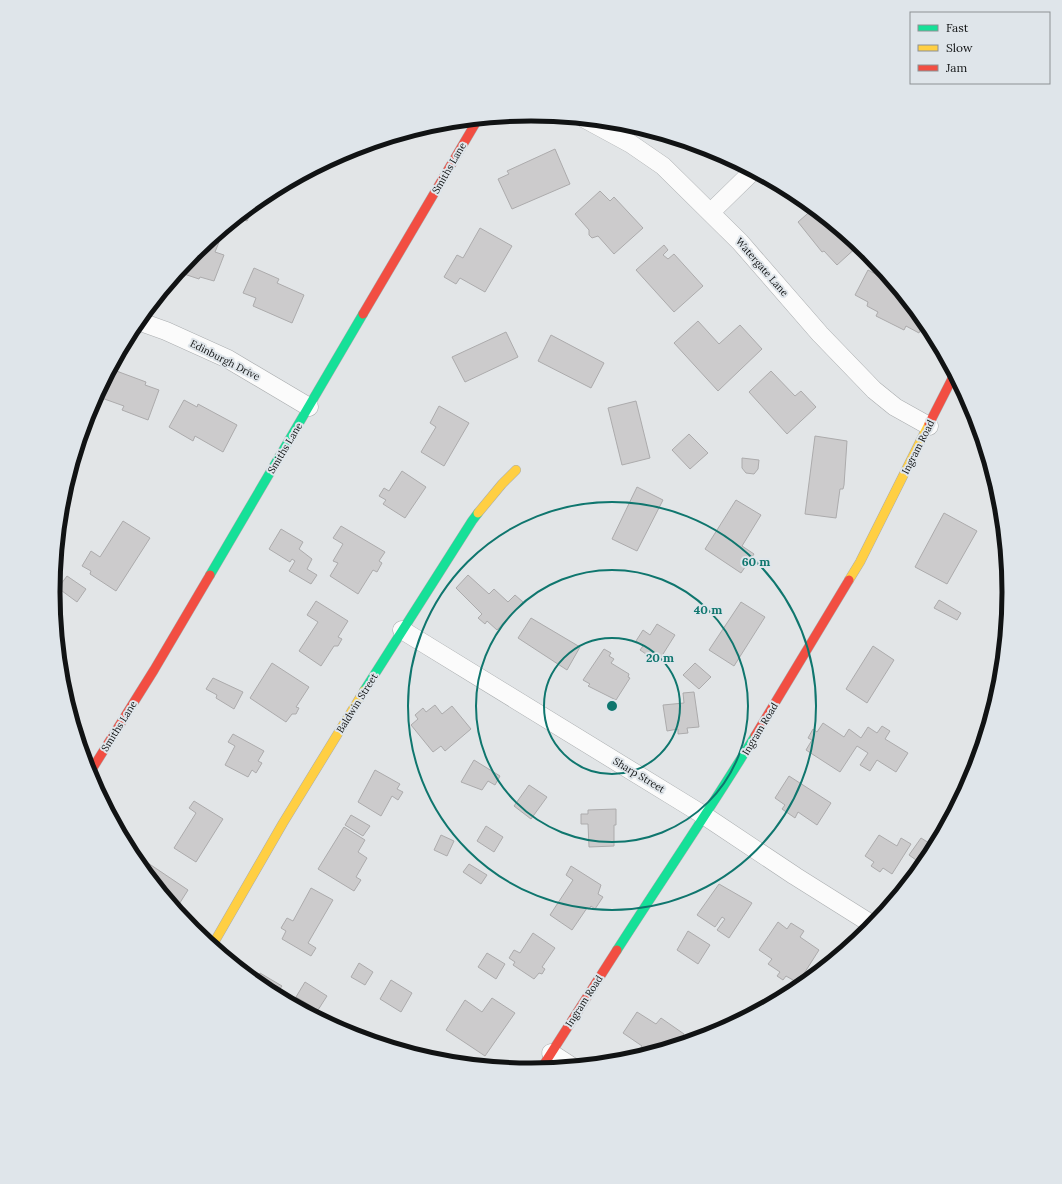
<svg xmlns="http://www.w3.org/2000/svg" width="1062" height="1184" viewBox="0 0 1062 1184" font-family="Lora,serif">
<rect width="100%" height="100%" fill="#e2e5e7"/>
<g fill="#cccbcc" stroke="#acabac">
<polygon points="555,149 570,184 512,209 498,179 509,174 507,171"/>
<polygon points="600,191 610,201 614,197 643,228 614,254 598,236 592,238 589,235 589,230 575,214"/>
<polygon points="255,204 247,221 238,217"/>
<polygon points="814,208 859,245 837,265 824,251 822,252 798,222"/>
<polygon points="480,228 512,246 485,292 460,278 456,284 444,277 457,255 463,258"/>
<polygon points="211,239 219,242 215,252 224,255 214,281 200,277 199,279 178,272 193,254"/>
<polygon points="664,245 668,250 663,255 668,259 674,254 703,286 674,312 636,270"/>
<polygon points="254,268 279,279 277,283 304,295 292,323 253,306 256,298 243,293"/>
<polygon points="868,270 892,283 924,322 919,333 906,326 904,330 876,316 878,312 867,306 868,302 855,295"/>
<polygon points="698,321 719,344 740,325 762,349 718,391 674,343"/>
<polygon points="506,332 518,357 465,382 452,357"/>
<polygon points="551,335 604,363 591,388 538,361"/>
<polygon points="111,369 146,382 145,385 159,390 148,420 122,410 124,406 96,396"/>
<polygon points="771,371 795,396 801,391 816,407 787,434 749,392"/>
<polygon points="184,400 197,407 198,404 237,425 223,452 195,436 193,441 169,427"/>
<polygon points="636,401 650,458 622,465 608,408"/>
<polygon points="439,406 469,423 444,466 421,452 436,427 430,423"/>
<polygon points="689,434 708,453 690,469 672,450"/>
<polygon points="815,436 847,441 844,485 843,489 840,489 836,518 805,514"/>
<polygon points="742,458 759,460 758,469 754,474 746,473 742,468"/>
<polygon points="402,471 426,487 405,518 383,504 386,500 379,496 384,488 389,491"/>
<polygon points="637,487 663,500 637,551 612,539"/>
<polygon points="736,500 761,515 742,546 754,554 741,573 705,549"/>
<polygon points="944,513 977,531 947,584 915,567"/>
<polygon points="123,521 150,538 116,591 90,574 91,571 82,566 91,551 100,557"/>
<polygon points="341,526 385,552 379,561 382,563 377,572 373,570 358,594 330,576 338,563 333,561 343,544 333,538"/>
<polygon points="281,529 303,542 299,549 312,559 307,569 317,575 311,584 289,571 295,561 292,559 290,562 269,549"/>
<polygon points="468,575 489,594 494,589 508,602 515,595 523,602 497,630 487,621 485,624 478,618 482,614 456,588"/>
<polygon points="67,576 86,589 77,602 58,588"/>
<polygon points="939,600 961,613 957,620 934,608"/>
<polygon points="316,601 348,621 338,637 342,639 338,646 334,646 321,666 299,651 318,622 307,615"/>
<polygon points="741,602 765,617 734,666 709,650"/>
<polygon points="531,618 580,647 567,670 518,638"/>
<polygon points="657,624 675,635 658,662 640,650 643,646 636,641 643,630 650,635"/>
<polygon points="873,646 894,660 867,703 846,689"/>
<polygon points="604,649 611,653 609,656 614,659 611,663 629,674 628,677 630,678 616,700 588,686 590,684 583,680"/>
<polygon points="272,663 309,687 296,707 299,708 296,714 292,714 286,722 250,698"/>
<polygon points="695,663 711,677 699,689 683,675"/>
<polygon points="213,678 243,692 234,709 216,698 217,695 206,689"/>
<polygon points="694,692 699,727 687,728 688,733 678,734 678,729 667,731 663,705 684,703 683,693"/>
<polygon points="435,705 442,714 452,706 471,729 445,751 441,746 433,752 411,725 418,719 415,715 423,708 426,712"/>
<polygon points="823,723 844,737 849,729 861,738 868,727 877,733 882,726 890,731 885,739 908,753 896,772 877,760 870,771 860,765 868,753 857,746 840,772 806,750 812,740 808,738 813,729 817,732"/>
<polygon points="233,734 264,751 258,761 262,763 256,773 252,770 248,777 225,765 235,746 228,742"/>
<polygon points="474,760 500,776 495,785 488,781 482,790 461,782"/>
<polygon points="375,770 400,784 397,789 403,792 398,800 392,796 381,816 358,802"/>
<polygon points="789,776 831,803 817,825 798,812 795,818 782,809 785,805 775,798"/>
<polygon points="529,785 547,797 531,819 514,806"/>
<polygon points="194,801 223,819 196,862 174,848 196,813 189,808"/>
<polygon points="616,809 616,825 614,825 614,846 589,847 588,824 581,824 581,814 588,814 588,810"/>
<polygon points="351,815 370,826 363,836 345,825"/>
<polygon points="486,826 503,837 494,852 477,841"/>
<polygon points="344,827 365,840 358,852 367,858 356,877 361,880 354,891 318,869"/>
<polygon points="441,835 454,841 447,856 434,850"/>
<polygon points="879,835 897,846 901,838 911,844 892,874 883,868 880,872 871,866 874,862 865,856"/>
<polygon points="921,838 934,846 928,858 923,865 909,855"/>
<polygon points="127,845 138,852 135,859 133,857"/>
<polygon points="142,859 188,890 176,909 138,863"/>
<polygon points="469,864 487,875 481,884 463,872"/>
<polygon points="571,866 601,885 598,894 603,897 595,909 591,906 589,909 587,908 572,930 550,915 573,880 566,875"/>
<polygon points="719,884 752,903 729,938 717,930 725,919 722,917 715,927 697,915"/>
<polygon points="311,888 333,900 308,943 316,948 311,956 282,939 286,931 281,928 287,918 293,921"/>
<polygon points="778,922 787,929 791,923 799,928 804,931 800,937 819,950 798,983 786,976 783,980 777,976 780,972 768,964 772,959 759,950"/>
<polygon points="688,931 710,945 698,964 677,950"/>
<polygon points="533,933 555,948 542,967 545,969 542,974 539,973 534,979 513,965 515,962 509,958 514,950 520,953"/>
<polygon points="487,953 505,964 496,979 478,967"/>
<polygon points="359,963 373,972 365,985 351,977"/>
<polygon points="260,973 282,986 279,990 285,994 283,999 265,989 253,979 253,978 256,980"/>
<polygon points="391,980 412,993 401,1012 380,999"/>
<polygon points="305,982 327,996 318,1010 296,997"/>
<polygon points="492,998 515,1013 485,1056 446,1030 465,1000 482,1012"/>
<polygon points="637,1012 656,1024 661,1018 684,1034 677,1045 662,1049 659,1047 656,1051 652,1052 648,1049 646,1053 640,1049 642,1046 623,1033"/>
</g>
<g fill="none" stroke-linecap="round" stroke-linejoin="round">
<defs>
<g id="street">
<polyline points="585,119 631,144 663,166 740,242 820,334 874,390 895,407 929,426"/>
<polyline points="711,212 753,171"/>
<polyline points="138,321 166,331 228,359 309,407"/>
<polyline points="402,630 705,816 795,876 873,925"/>
<polyline points="551,1053 571,1066"/>
</g>
<g id="fast">
<polyline points="210,575 363,314"/>
<polyline points="364,691 472,521 478,513"/>
<path d="M 617,950 C 663,878 711,808 755,736"/>
</g>
<g id="slow">
<polyline points="478,513 502,484 516,470"/>
<polyline points="849,580 860,562 929,424"/>
<polyline points="212,946 283,823 364,691"/>
</g>
<g id="jam">
<polyline points="363,314 478,119"/>
<polyline points="929,424 954,375"/>
<polyline points="755,736 849,580"/>
<polyline points="89,774 154,670 210,575"/>
<polyline points="541,1069 617,950"/>
</g>
</defs>
<use href="#street" stroke="#aaadaf" stroke-width="19"/>
<use href="#fast" stroke="#aaadaf" stroke-width="10"/>
<use href="#slow" stroke="#aaadaf" stroke-width="10"/>
<use href="#jam" stroke="#aaadaf" stroke-width="10"/>
<use href="#street" stroke="#fbfbfb" stroke-width="18"/>
<use href="#fast" stroke="#16e098" stroke-width="9"/>
<use href="#slow" stroke="#ffcf43" stroke-width="9"/>
<use href="#jam" stroke="#f24e42" stroke-width="9"/>
</g>
<g fill="none" stroke="#0f766e" stroke-width="2">
<circle cx="612" cy="706" r="68"/>
<circle cx="612" cy="706" r="136"/>
<circle cx="612" cy="706" r="204"/>
</g>
<g text-anchor="middle" dominant-baseline="central" stroke-width="4" stroke-linejoin="round" paint-order="stroke">
<g font-size="10" fill="#111314" stroke="#dfe5ea">
<text transform="translate(449 168) rotate(-60)">Smiths Lane</text>
<text transform="translate(762 267) rotate(49)">Watergate Lane</text>
<text transform="translate(225 360) rotate(27)">Edinburgh Drive</text>
<text transform="translate(918 447) rotate(-63)">Ingram Road</text>
<text transform="translate(285 448) rotate(-59)">Smiths Lane</text>
<text transform="translate(357 703) rotate(-58)">Baldwin Street</text>
<text transform="translate(119 726) rotate(-58)">Smiths Lane</text>
<text transform="translate(760 729) rotate(-59)">Ingram Road</text>
<text transform="translate(639 775) rotate(31)">Sharp Street</text>
<text transform="translate(584 1001) rotate(-57)">Ingram Road</text>
</g>
</g>
<path d="M0 0H1062V1184H0ZM60 592a471 471 0 1 1 942 0a471 471 0 1 1-942 0Z" fill="#dfe5ea" fill-rule="evenodd"/>
<path fill="none" stroke="#111314" stroke-width="5" d="M60 592a471 471 0 1 1 942 0a471 471 0 1 1-942 0Z"/>
<circle cx="612" cy="706" r="6" fill="#0f766e" stroke="#dfe5ea" stroke-width="2"/>
<g font-size="12" text-anchor="middle" font-weight="bold" fill="#0f766e" stroke="#dfe5ea" stroke-width="4" stroke-linejoin="round" paint-order="stroke">
<text x="756" y="566">60 m</text>
<text x="708" y="614">40 m</text>
<text x="660" y="662">20 m</text>
</g>
<rect x="910" y="12" width="140" height="72" fill="#dfe5ea" stroke="#8d9194"/>
<rect x="918" y="25" width="20" height="6" fill="#16e098" stroke="#8d9194"/>
<text x="946" y="32" font-size="12" fill="#111314">Fast</text>
<rect x="918" y="45" width="20" height="6" fill="#ffcf43" stroke="#8d9194"/>
<text x="946" y="52" font-size="12" fill="#111314">Slow</text>
<rect x="918" y="65" width="20" height="6" fill="#f24e42" stroke="#8d9194"/>
<text x="946" y="72" font-size="12" fill="#111314">Jam</text>
</svg>
